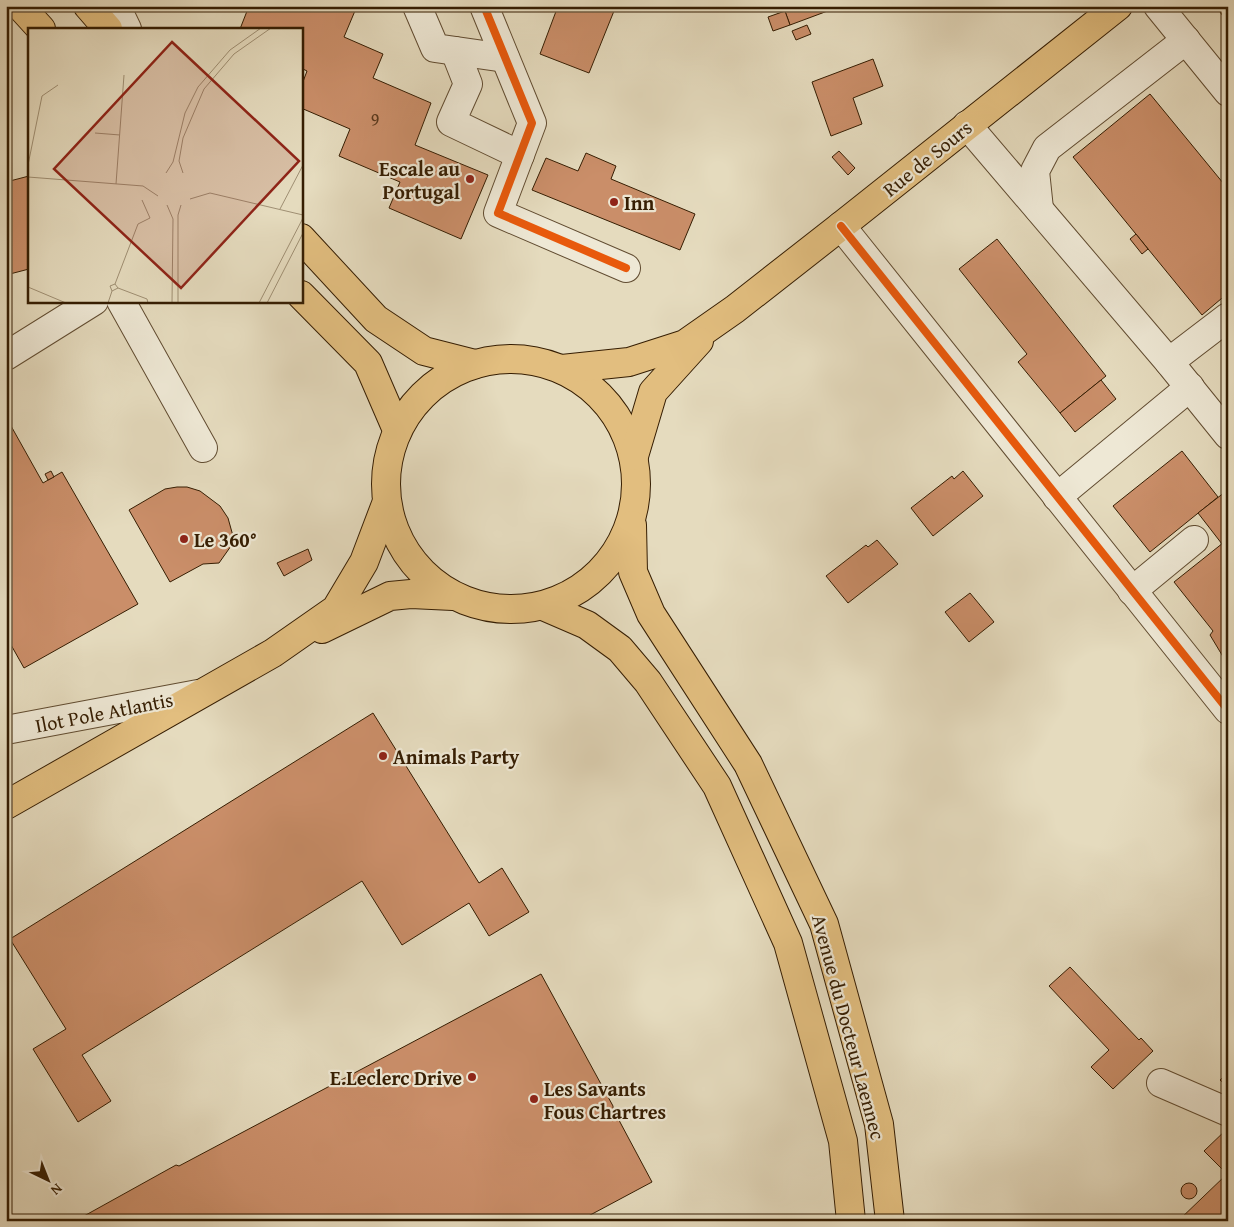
<svg xmlns="http://www.w3.org/2000/svg" width="1234" height="1227" viewBox="0 0 1234 1227" font-family="'Gentium Book Plus',serif">
<rect width="100%" height="100%" fill="#e5dbbe"/>
<filter id="stains"><feTurbulence type="fractalNoise" baseFrequency=".004" numOctaves="4"/><feColorMatrix values="0 0 0 0 .2 0 0 0 0 .09 0 0 0 0 .02 0 0 0 .5 -.17"/></filter>
<radialGradient id="worn" r=".72"><stop offset=".6" stop-color="#630" stop-opacity="0"/><stop offset="1" stop-color="#630" stop-opacity=".3"/></radialGradient>
<g fill="#ca8e69" stroke="#351d02">
<polygon points="249,6 357,6 344,37 383,54 373,78 431,103 415,145 488,175 461,239 389,208 400,182 339,156 350,129 301,108 301,87 307,71 301,68 301,29 240,29"/>
<polygon points="558,6 616,6 589,73 540,54"/>
<polygon points="783,6 841,6 790,25"/>
<polygon points="1228,6 1228,23 1220,12"/>
<polygon points="785,11 790,25 773,31 768,17"/>
<polygon points="807,25 811,34 796,40 792,31"/>
<polygon points="873,59 883,86 853,98 862,124 831,136 812,82"/>
<polygon points="1150,94 1228,189 1228,293 1202,315 1073,157"/>
<polygon points="839,151 855,168 848,175 832,157"/>
<polygon points="586,153 616,166 611,179 695,214 680,250 532,190 546,158 578,171"/>
<polygon points="29,176 29,269 6,275 6,182"/>
<polygon points="1136,234 1148,249 1142,254 1130,239"/>
<polygon points="997,239 1106,376 1060,413 1018,362 1027,354 959,269"/>
<polygon points="1101,380 1116,399 1075,432 1060,413"/>
<polygon points="6,417 43,483 62,472 138,604 24,668 6,636"/>
<polygon points="1182,451 1218,497 1150,552 1113,506"/>
<polygon points="51,471 54,477 48,480 45,474"/>
<polygon points="963,471 983,496 933,536 911,508 952,476 954,479"/>
<polygon points="177,487 187,487 200,491 220,506 228,518 233,536 231,546 219,563 203,564 170,582 129,510 165,489"/>
<polygon points="1225,492 1228,496 1228,539 1222,544 1198,513"/>
<polygon points="1228,539 1228,665 1210,635 1213,631 1174,582"/>
<polygon points="877,540 898,564 848,603 826,576 866,545 868,547"/>
<polygon points="308,549 312,560 284,576 277,563"/>
<polygon points="970,593 994,622 969,642 945,612"/>
<polygon points="373,713 479,883 502,868 529,912 489,936 469,903 402,945 362,881 82,1055 111,1101 78,1122 33,1049 66,1029 10,939"/>
<polygon points="1070,967 1139,1040 1141,1038 1153,1051 1113,1089 1091,1067 1109,1050 1049,986"/>
<polygon points="541,974 613,1106 613,1109 652,1182 579,1221 75,1221 176,1165 179,1166"/>
<polygon points="1227,1073 1228,1074 1228,1088 1220,1080"/>
<polygon points="1228,1128 1228,1173 1227,1174 1204,1151"/>
<polygon points="1228,1173 1228,1221 1178,1221 1227,1174"/>
<circle cx="1189" cy="1191" r="8"/>
</g>
<g fill="none" stroke-linecap="round" stroke-linejoin="round">
<defs>
<g id="minor">
<polyline points="116,6 127,29"/>
<polyline points="417,6 435,48 505,58"/>
<polyline points="484,6 532,123 498,213 626,268"/>
<polyline points="1158,6 1228,92"/>
<polyline points="455,51 468,84 451,122 520,155"/>
<polyline points="967,125 1169,362 1228,435"/>
<polyline points="1039,209 1035,171 1047,148 1186,40"/>
<polyline points="841,226 1228,710"/>
<polyline points="121,301 203,448"/>
<polyline points="6,356 94,301"/>
<polyline points="1169,362 1228,317"/>
<polyline points="1057,497 1190,387"/>
<polyline points="1132,591 1194,540"/>
<polyline points="6,730 198,694"/>
<polyline points="1161,1083 1228,1112"/>
</g>
<g id="major">
<polyline points="20,6 41,29"/>
<polyline points="88,6 108,29"/>
<polyline points="301,238 376,319 424,351 475,364"/>
<polyline points="301,295 368,363 397,430"/>
<circle cx="511" cy="484" r="125"/>
<polyline points="562,369 629,362 685,344 735,309 841,226 1118,6"/>
<polyline points="634,456 653,392 699,341"/>
<polyline points="632,525 633,572 651,614 748,764 824,924 879,1124 890,1221"/>
<polyline points="543,606 587,625 620,649 648,682 717,786 788,943 843,1141 851,1221"/>
<polyline points="322,629 390,596 411,594 453,596"/>
<polyline points="6,805 273,653 336,609 364,562 386,504"/>
</g>
</defs>
<use href="#minor" stroke="#614c31" stroke-width="30"/>
<use href="#major" stroke="#351d02" stroke-width="30"/>
<use href="#minor" stroke="#eee8d5" stroke-width="28"/>
<use href="#major" stroke="#e2be7f" stroke-width="28"/>
<defs>
<g id="cycleway">
<polyline points="484,6 532,123 498,213 626,268"/>
<polyline points="841,226 1228,710"/>
</g>
</defs>
<use href="#cycleway" stroke="#eee8d5" stroke-width="11"/>
<use href="#cycleway" stroke="#e8590c" stroke-width="8"/>
</g>
<g fill="#8f2418" stroke="#eee8d5" stroke-width="2">
<circle cx="470" cy="179" r="5"/>
<circle cx="614" cy="202" r="5"/>
<circle cx="184" cy="539" r="5"/>
<circle cx="383" cy="756" r="5"/>
<circle cx="472" cy="1077" r="5"/>
<circle cx="534" cy="1099" r="5"/>
</g>
<g text-anchor="middle" dominant-baseline="central" stroke-width="4.5" stroke-linejoin="round" paint-order="stroke">
<g font-size="18" fill="#5a391c">
<text x="375" y="119">9</text>
</g>
<g font-size="20" fill="#351d02" stroke="#eee8d5">
<text transform="translate(927 158) rotate(-39)">Rue de Sours</text>
<text transform="translate(104 712) rotate(-11)">Ilot Pole Atlantis</text>
<text transform="translate(849 1027) rotate(75)">Avenue du Docteur Laennec</text>
</g>
<g font-size="20" font-weight="bold" fill="#351d02" stroke="#eee8d5" text-anchor="start">
<text x="460" y="168" text-anchor="end">Escale au<tspan x="460" dy="23">Portugal</tspan></text>
<text x="624" y="202">Inn</text>
<text x="194" y="539">Le 360°</text>
<text x="393" y="756">Animals Party</text>
<text x="462" y="1077" text-anchor="end">E.Leclerc Drive</text>
<text x="544" y="1088">Les Savants<tspan x="544" dy="23">Fous Chartres</tspan></text>
</g>
</g>
<g transform="translate(28 28)">
<rect width="275" height="275" fill="#e5dbbe"/>
<path fill="none" stroke="#9f8f73" stroke-width="1" d="M 67,105 L 92,107M 0,137 L 14,68 L 30,57M 138,145 L 145,134 L 157,85 L 170,59 L 202,22 L 233,0M 155,145 L 151,133 L 155,110 L 176,61 L 206,26 L 243,0M 0,149 L 115,158 L 130,168M 88,156 L 96,47M 162,171 L 182,165 L 275,187M 139,177 L 145,191 L 144,275M 252,181 L 275,137M 87,256 L 110,196 L 122,190 L 114,172M 0,259 L 38,275M 90,260 L 119,271 L 120,275M 80,275 L 84,263 L 82,258 L 87,256 L 90,260 L 84,263M 150,275 L 150,187 L 153,177M 231,275 L 275,190M 239,275 L 275,205"/>
<path fill="#8f2418" fill-opacity="0.15" stroke="#8f2418" stroke-width="2.5" d="M 144,14 L 271,133 L 153,260 L 26,141 Z"/>
<rect width="275" height="275" fill="none" stroke="#351d02" stroke-width="2.5"/>
</g>
<rect width="1234" height="1227" fill="none" stroke="#e5dbbe" stroke-width="25"/>
<rect x="8" y="8" width="1219" height="1212" fill="none" stroke="#351d02" stroke-width="2.5"/>
<rect x="12" y="12" width="1209" height="1202" fill="none" stroke="#351d02"/>
<g transform="translate(48 1180) rotate(137)" stroke="#eee8d5" stroke-width="4" paint-order="stroke">
<path d="M0-4L9 19L0 12L-9 19Z" fill="#351d02"/>
<text y="-8" font-size="14" font-weight="bold" text-anchor="middle" fill="#351d02">N</text>
</g>
<rect width="100%" height="100%" filter="url(#stains)"/>
<rect width="100%" height="100%" fill="url(#worn)"/>
</svg>
